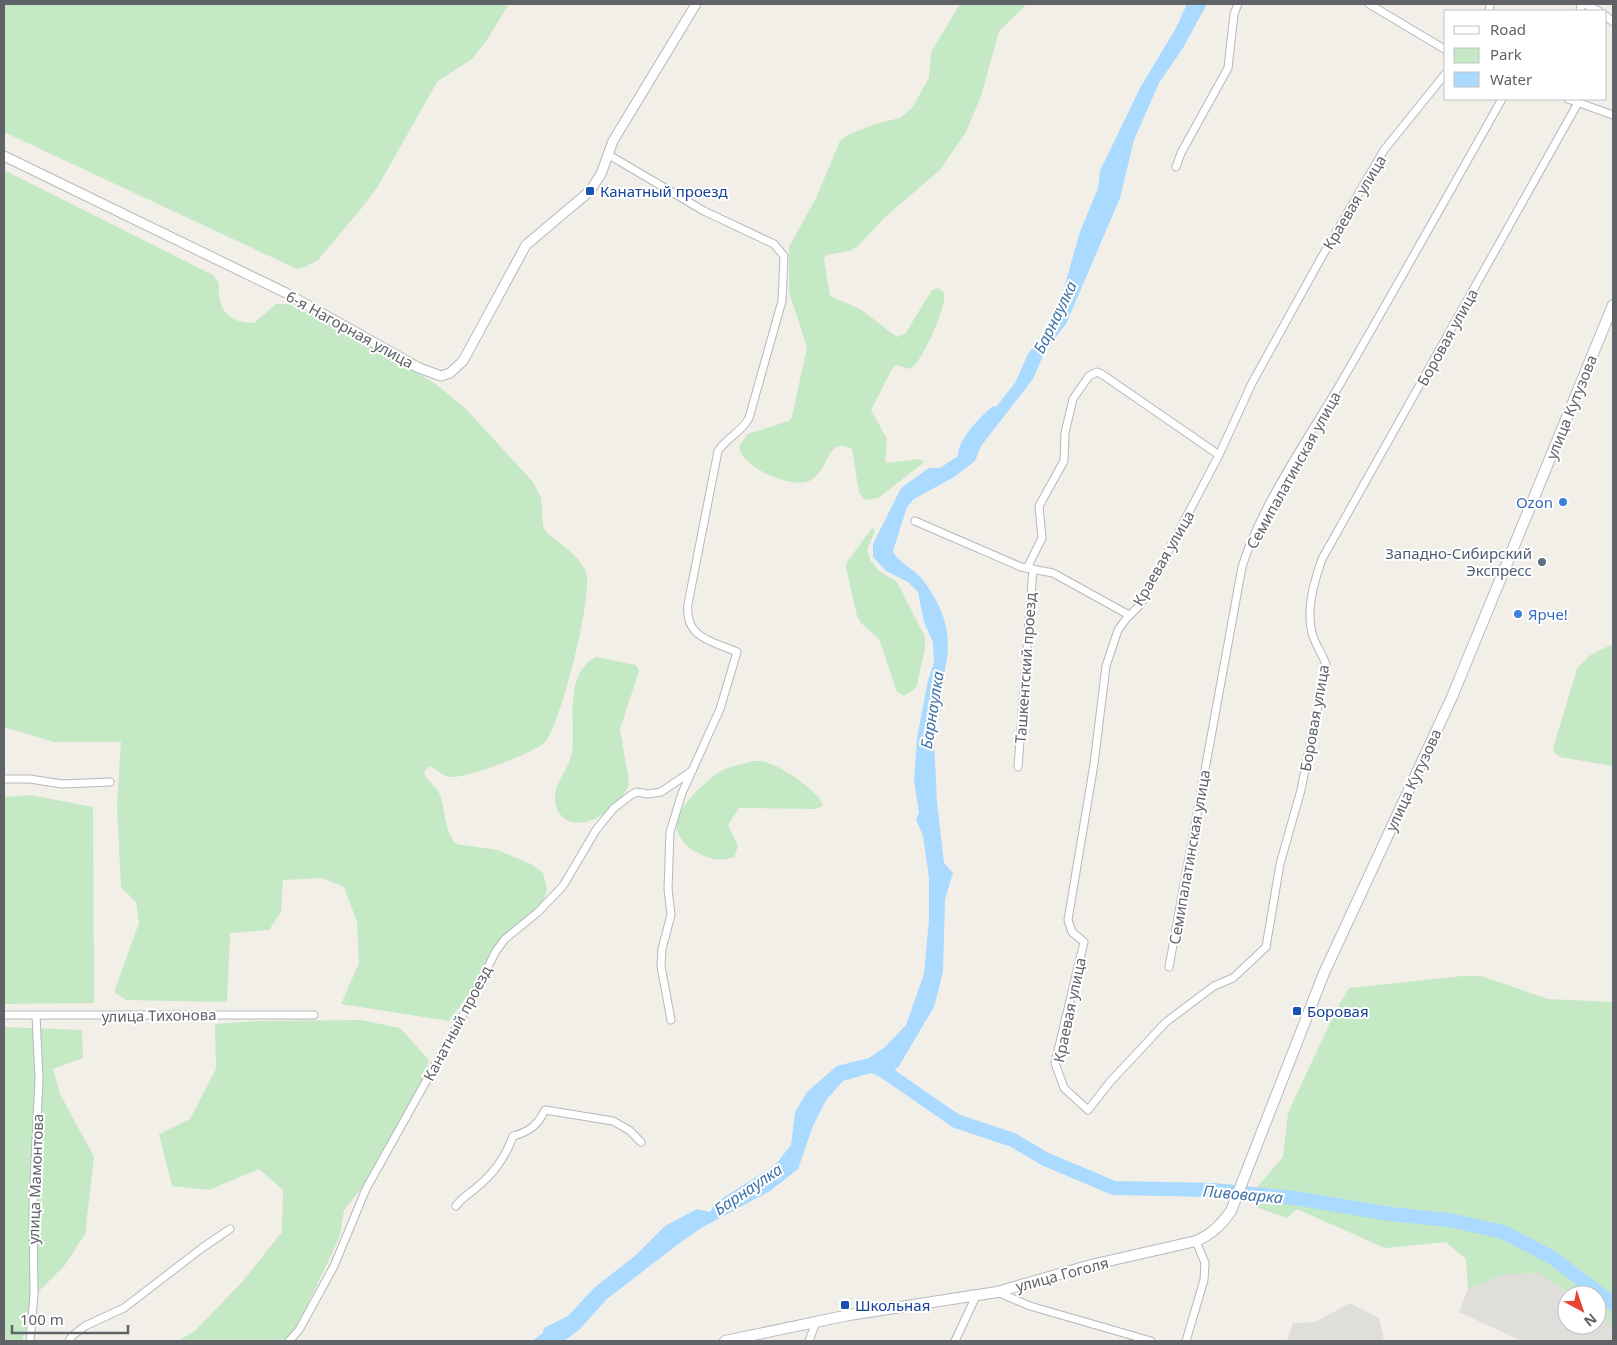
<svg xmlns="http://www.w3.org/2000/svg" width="1617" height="1345" viewBox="0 0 1617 1345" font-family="'Noto Sans',sans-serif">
<rect width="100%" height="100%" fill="#f1efe8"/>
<g fill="#e0deda">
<polygon points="1538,1273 1572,1295 1567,1295 1567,1325 1597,1325 1597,1311 1605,1317 1613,1330 1613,1341 1522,1341 1459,1312 1468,1289 1501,1275"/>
<polygon points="1350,1303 1379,1318 1384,1341 1287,1341 1293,1323 1315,1322"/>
</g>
<g fill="#c5e8c5">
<polygon points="4,4 509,4 486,41 472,59 437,82 377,188 360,210 318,260 305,267 297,269 4,132"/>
<path d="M 960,4 L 1027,4 L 999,31 L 981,96 L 966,132 L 940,170 L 885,217 L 857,247 L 849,251 L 826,255 L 824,260 L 830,296 L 860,309 L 897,337 L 905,334 L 932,290 L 939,288 L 944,293 C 948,304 921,365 910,369 L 897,365 L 893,367 L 871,410 L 887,439 L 885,459 L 887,463 L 919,459 L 923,461 L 922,464 L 878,498 L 865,500 L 859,493 L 852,449 C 826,435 829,473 809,481 C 791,489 740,467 739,446 L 748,434 L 789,421 L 792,417 L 807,347 L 789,292 L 789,247 L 816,198 L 840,141 L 848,135 L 875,124 L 900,118 L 912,108 L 929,78 L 931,52 Z"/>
<path d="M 4,170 L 213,275 L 219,283 C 217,308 227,323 254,323 L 276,304 L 289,304 L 362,340 L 437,385 L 466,409 L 533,482 L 541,498 L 543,526 L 546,532 C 559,543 580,556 586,572 C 594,592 560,729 544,743 C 533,753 467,778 452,777 C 443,777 437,769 429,766 L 424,772 C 426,781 437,786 440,795 C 446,812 444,829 456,844 L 497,850 L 531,864 L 543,873 L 547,888 L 543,903 L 507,941 L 449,1021 L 341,1004 L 359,963 L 357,922 L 344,887 L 322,878 L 283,880 L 281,912 L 269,930 L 230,933 L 227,1002 L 126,1000 L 114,992 L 139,923 L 136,902 L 121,887 L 117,806 L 121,742 L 54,742 L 4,727 Z"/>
<polygon points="872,528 875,530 867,550 870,560 879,571 897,582 925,637 925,649 916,688 904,696 897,692 879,639 861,623 857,616 846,568 847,562"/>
<polygon points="1613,644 1613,766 1560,757 1554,752 1553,748 1577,669 1589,656"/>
<path d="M 596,657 L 636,665 L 639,671 L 620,729 L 629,782 C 625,806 573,843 557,809 C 548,788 570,770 572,752 C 576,723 563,674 596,657 Z"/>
<path d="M 754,761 C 757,761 762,761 765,762 C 779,765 821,792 823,806 L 816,809 L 739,808 L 728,825 L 738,846 L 734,857 C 713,866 676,848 676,823 C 677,807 708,779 721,771 C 731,766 742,764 754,761 Z"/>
<polygon points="30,795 93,807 94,1003 4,1004 4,797"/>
<polygon points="1463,976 1481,976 1548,999 1613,1002 1613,1330 1605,1317 1597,1311 1597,1295 1572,1295 1538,1273 1501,1275 1468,1289 1466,1259 1446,1242 1385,1248 1297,1209 1287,1218 1256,1207 1258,1186 1283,1157 1288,1113 1336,1010 1349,988"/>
<polygon points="361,1020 400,1028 429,1060 425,1076 364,1185 344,1210 340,1236 296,1329 285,1341 178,1341 195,1331 243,1281 282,1232 283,1190 259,1169 209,1190 172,1186 159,1134 190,1119 216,1069 215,1024 256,1021"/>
<polygon points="4,1027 82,1030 83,1058 53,1069 60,1094 94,1157 85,1234 65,1265 39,1291 22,1341 4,1341"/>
</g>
<path fill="#aadaff" d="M 1187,4 L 1207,4 L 1183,48 L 1159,83 L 1134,140 L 1120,198 L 1066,324 L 1045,351 L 1033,379 L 981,446 L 975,461 L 954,477 L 914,499 L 907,507 L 893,551 C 898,563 915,569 923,580 C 962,633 947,661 933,719 L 937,730 L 934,738 L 937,803 L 944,863 L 953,873 L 945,899 L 943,972 L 934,1007 L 899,1066 L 885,1079 L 871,1073 L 843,1081 L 826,1100 L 813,1126 L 798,1169 L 770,1191 L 701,1228 L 677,1245 L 607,1299 L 579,1330 L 564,1341 L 532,1341 L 543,1333 L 544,1328 L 568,1316 L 594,1288 L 636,1255 L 665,1226 L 697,1209 L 710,1212 L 715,1203 L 775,1165 L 791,1145 L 795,1112 L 807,1092 L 837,1066 L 869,1058 L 885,1047 L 906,1025 L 924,974 L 929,920 L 929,878 L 923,836 L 916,819 L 919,813 L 914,780 L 917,738 L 928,680 L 934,662 L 933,642 L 924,622 L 918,592 L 908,582 L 886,571 L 873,557 L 873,544 L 901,488 L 929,468 L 940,468 L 958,456 C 958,439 980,417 993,406 L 996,407 L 1015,383 L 1028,354 L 1044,333 L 1060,302 L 1080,232 L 1098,188 L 1100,171 L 1140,88 L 1176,28 Z"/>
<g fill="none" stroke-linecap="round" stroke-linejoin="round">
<polyline stroke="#aadaff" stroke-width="14" points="878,1067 956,1121 1013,1140 1045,1159 1114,1188 1214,1190 1295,1198 1390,1214 1449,1220 1503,1232 1553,1258 1613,1304"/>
<defs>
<g id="minor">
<polyline points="1369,4 1446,50"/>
<polyline points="1584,4 1599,11"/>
<polyline points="1489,11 1490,4"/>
<polyline points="1580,11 1581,4"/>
<polyline points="1606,16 1613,22"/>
<path d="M 1446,73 L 1384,150 L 1320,260 L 1252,383 L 1219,455 L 1140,605 L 1126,619 L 1118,630 L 1106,666 L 1094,764 L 1068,920 L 1072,932 L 1084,942 L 1055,1063 L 1064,1088 L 1088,1110 L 1110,1082 L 1166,1022 L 1214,986 L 1233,978 L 1266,947 L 1280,864 L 1301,790 L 1326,665 C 1323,654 1315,645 1312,633 C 1306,609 1314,582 1322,559 L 1578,103"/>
<polyline points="1568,99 1613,115"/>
<path d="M 609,155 L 704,211 L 774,244 L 784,256 L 782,301 L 749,418 C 741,433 727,437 718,451 L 688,604 C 684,638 712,641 737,652 L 720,709 L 682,793 L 670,832 L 668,889 L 671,915 L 662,949 L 661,966 L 671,1020"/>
<polyline points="1176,167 1181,153 1228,68 1234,14 1238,4"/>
<polyline points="915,521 1021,567 1053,573 1129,615"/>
<polyline points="1027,568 1042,538 1039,506 1064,461 1065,433 1073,399 1089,376 1097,372 1103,375 1219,455"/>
<polyline points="1018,767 1033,569"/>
<polyline points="4,779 30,779 62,784 110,782"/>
<path d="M 1169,967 L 1242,567 C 1260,508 1307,440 1339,386 C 1394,291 1448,195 1502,99"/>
<polyline points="4,1015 314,1015"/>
<path d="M 456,1206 C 461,1198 469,1194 476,1188 C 494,1173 505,1158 513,1136 C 529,1132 538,1125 545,1110 L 613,1121 L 629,1130 L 641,1142"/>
<polyline points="997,1292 1030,1306 1151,1341"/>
<polyline points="30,1341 34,1294 33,1206 39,1078 36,1016"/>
<polyline points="69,1341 72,1336 85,1326 124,1308 202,1248 230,1229"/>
<polyline points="289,1341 299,1330 334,1266 366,1189 468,1006 496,951 505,939 538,912 563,886 596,830 614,808 631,795 637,792 648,794 661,792 692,771"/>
<polyline points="809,1341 816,1322"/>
<polyline points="955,1341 976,1296"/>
<polyline points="1186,1341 1204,1280 1205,1263 1196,1241"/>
</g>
<polyline id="tertiary" points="4,156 286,293 419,368 441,376 450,373 463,361 526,245 590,191 601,174 613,141 696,4"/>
<path id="secondary" d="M 725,1341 L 849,1315 L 997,1292 L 1091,1265 L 1196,1241 C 1212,1234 1221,1225 1231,1211 L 1324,973 L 1452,697 L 1613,305"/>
</defs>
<use href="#minor" stroke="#b5b8bc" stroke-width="9"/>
<use href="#tertiary" stroke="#b5b8bc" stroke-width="11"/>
<use href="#secondary" stroke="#b6babf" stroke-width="12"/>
<use href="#minor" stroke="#fff" stroke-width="7"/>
<use href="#tertiary" stroke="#fff" stroke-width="9"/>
<use href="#secondary" stroke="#fff" stroke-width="10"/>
</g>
<g fill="#1a4fb4" stroke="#fff" stroke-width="2">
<rect x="585" y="186" width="10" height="10" rx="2.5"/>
<rect x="1292" y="1006" width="10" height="10" rx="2.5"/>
<rect x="840" y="1300" width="10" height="10" rx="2.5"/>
</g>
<g fill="#3f7fe0" stroke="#fff" stroke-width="2">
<circle cx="1563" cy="502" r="5"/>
<circle cx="1518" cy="614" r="5"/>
</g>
<circle fill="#5c6f8a" stroke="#fff" stroke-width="2" cx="1542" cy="562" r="5"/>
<g text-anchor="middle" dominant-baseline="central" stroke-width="4" stroke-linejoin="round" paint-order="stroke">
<g font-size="15" fill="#164399" stroke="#fff" text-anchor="start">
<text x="600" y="191">Канатный проезд</text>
<text x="1307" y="1011">Боровая</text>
<text x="855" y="1305">Школьная</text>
</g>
<g font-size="15" fill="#5f6368" stroke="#fff">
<text transform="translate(1354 202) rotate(-59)">Краевая улица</text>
<text transform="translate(350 329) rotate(29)">6-я Нагорная улица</text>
<text transform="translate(1447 337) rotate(-61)">Боровая улица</text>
<text transform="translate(1571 407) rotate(-68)">улица Кутузова</text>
<text transform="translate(1293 470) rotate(-61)">Семипалатинская улица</text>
<text transform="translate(1163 558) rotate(-60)">Краевая улица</text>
<text transform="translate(1025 668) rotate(-86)">Ташкентский проезд</text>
<text transform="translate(1314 718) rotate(-80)">Боровая улица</text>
<text transform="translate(1413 780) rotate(-65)">улица Кутузова</text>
<text transform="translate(1189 857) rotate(-80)">Семипалатинская улица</text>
<text transform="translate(1069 1010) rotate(-78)">Краевая улица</text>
<text transform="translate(159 1015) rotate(-1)">улица Тихонова</text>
<text transform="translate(457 1023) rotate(-62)">Канатный проезд</text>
<text transform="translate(35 1179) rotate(-88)">улица Мамонтова</text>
<text transform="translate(1062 1274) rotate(-15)">улица Гоголя</text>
</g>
<g font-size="15" fill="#366cbe" stroke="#fff" text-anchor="end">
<text x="1553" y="502">Ozon</text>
<text x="1528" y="614" text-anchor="start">Ярче!</text>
</g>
<g font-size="15" fill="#4e5e75" stroke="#fff" text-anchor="end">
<text x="1532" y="553">Западно-Сибирский<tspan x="1532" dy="17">Экспресс</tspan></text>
</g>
<g font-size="16" font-style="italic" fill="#4174aa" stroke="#fff">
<text transform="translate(1055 317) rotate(-64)">Барнаулка</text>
<text transform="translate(932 710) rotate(-81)">Барнаулка</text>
<text transform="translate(748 1189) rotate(-34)">Барнаулка</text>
<text transform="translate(1243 1194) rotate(5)">Пивоварка</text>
</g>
</g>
<rect width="1617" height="1345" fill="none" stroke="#5f6368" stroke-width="10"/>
<rect x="1444" y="10" width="162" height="90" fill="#ffffff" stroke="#bfc1c3"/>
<rect x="1454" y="26" width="25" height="8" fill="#ffffff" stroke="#bfc1c3"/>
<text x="1490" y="35" font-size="15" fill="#5f6368">Road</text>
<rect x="1454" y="48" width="25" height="15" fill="#c5e8c5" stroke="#bfc1c3"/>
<text x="1490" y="60" font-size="15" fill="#5f6368">Park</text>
<rect x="1454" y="72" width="25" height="15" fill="#aadaff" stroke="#bfc1c3"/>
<text x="1490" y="85" font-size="15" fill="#5f6368">Water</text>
<g transform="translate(1582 1310) rotate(140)"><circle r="24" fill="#ffffff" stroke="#bfc1c3"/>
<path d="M0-4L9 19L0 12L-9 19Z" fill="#ea4335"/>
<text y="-8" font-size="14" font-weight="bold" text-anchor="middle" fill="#5f6368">N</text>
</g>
<path d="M12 1325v8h116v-8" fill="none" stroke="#5f6368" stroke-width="2.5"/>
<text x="20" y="1325" font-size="15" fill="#5f6368" stroke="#ffffff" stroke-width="4" paint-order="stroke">100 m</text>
</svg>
